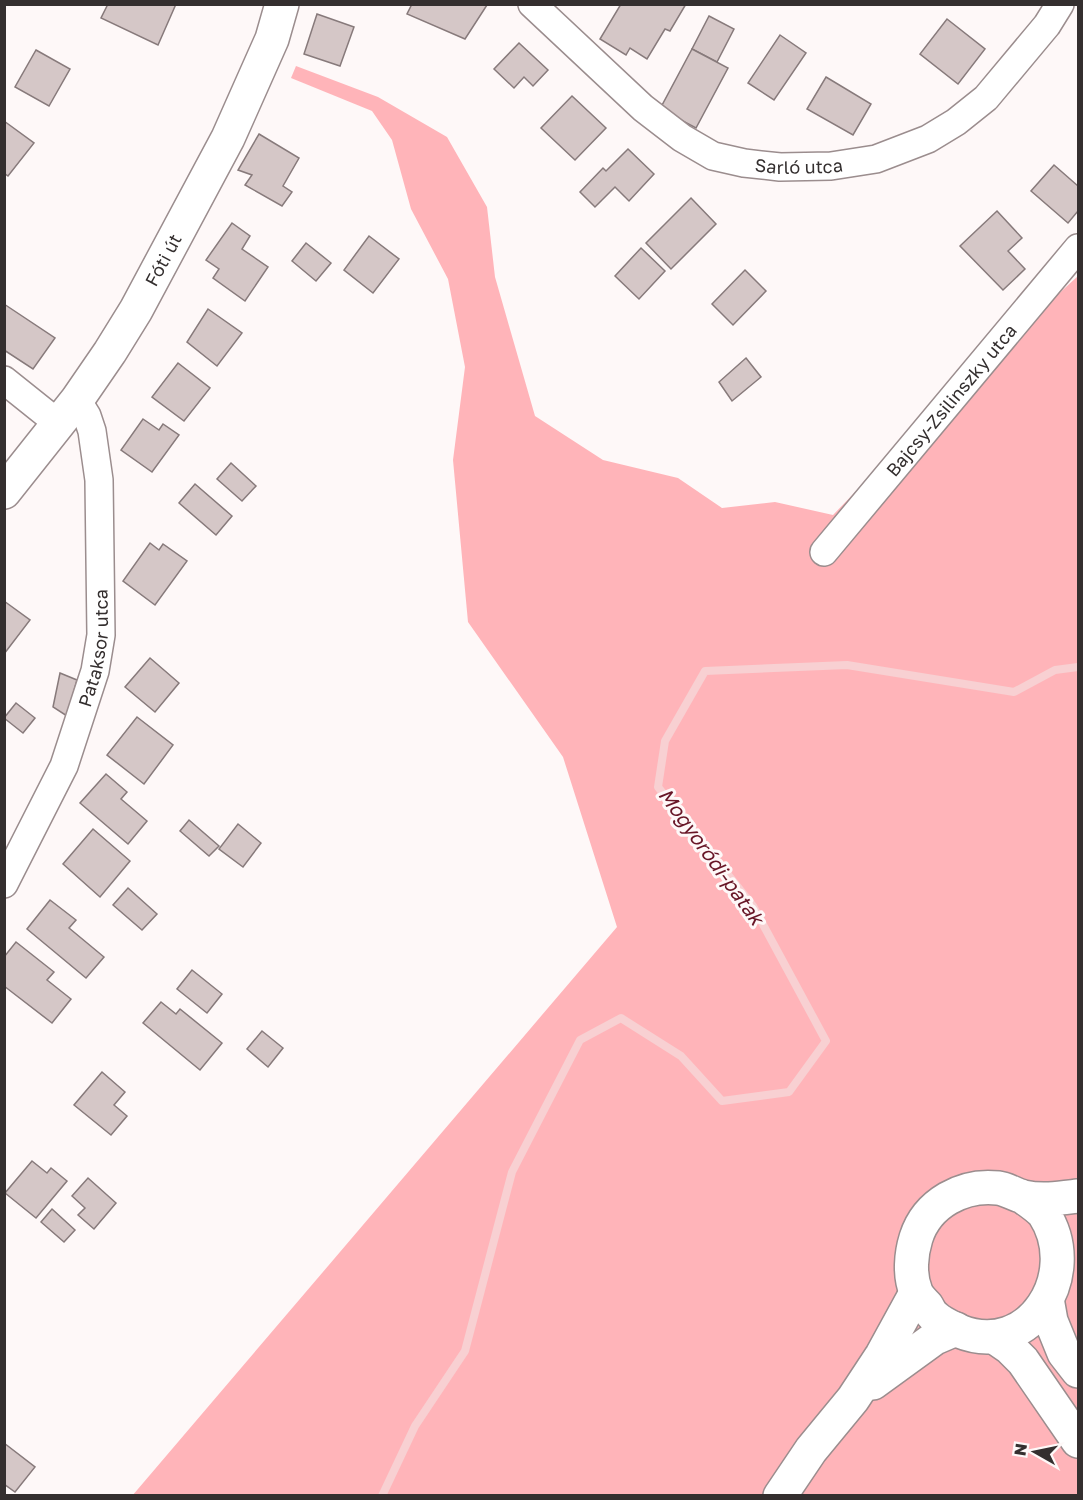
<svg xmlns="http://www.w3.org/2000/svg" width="1083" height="1500" viewBox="0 0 1083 1500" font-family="'Golos Text',sans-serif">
<rect width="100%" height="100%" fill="#fef8f8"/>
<polygon fill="#ffb4b9" points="296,66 378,97 447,137 487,207 495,277 535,416 603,460 678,478 722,508 775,502 833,515 884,462 995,352 1078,276 1078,1495 132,1496 617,927 563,757 468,622 453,460 465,367 448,279 411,209 392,140 372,111 291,78"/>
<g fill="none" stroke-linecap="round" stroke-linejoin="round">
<polyline stroke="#f8d0d2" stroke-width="8" points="382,1496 415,1426 465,1351 512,1172 580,1040 621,1018 681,1056 722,1101 789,1092 826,1041 753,906 658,787 665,741 705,671 847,665 1014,692 1055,670 1078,667"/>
</g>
<g fill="#d5c7c7" stroke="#877a7b" stroke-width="1.5">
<polygon points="108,4 176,4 158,45 101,18"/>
<polygon points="412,4 487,4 487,5 465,39 407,14"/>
<polygon points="621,4 686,4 670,31 665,29 647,59 630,48 626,55 600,39"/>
<polygon points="317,14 354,27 340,66 304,54"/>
<polygon points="709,16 734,29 717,62 692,49"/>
<polygon points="947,19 985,49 958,84 920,54"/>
<polygon points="780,35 806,53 774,100 748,83"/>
<polygon points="519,43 548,70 533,86 524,77 514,88 494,69"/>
<polygon points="692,49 728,68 696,128 660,109"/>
<polygon points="36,50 70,69 49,106 15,87"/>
<polygon points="826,77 871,104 853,135 807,109"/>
<polygon points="572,96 606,128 575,160 541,128"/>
<polygon points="4,121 34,143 8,176 4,173"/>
<polygon points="259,134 299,158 283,186 292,192 282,206 245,185 252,175 238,170"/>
<polygon points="628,149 654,174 629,201 615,187 595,207 580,192 603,168 606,171"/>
<polygon points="1054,165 1078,186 1078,211 1068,223 1031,191"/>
<polygon points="691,198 716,224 671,269 646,243"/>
<polygon points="997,211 1022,238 1008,251 1025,269 1003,290 960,246"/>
<polygon points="232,223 250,236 242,249 268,267 245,301 213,278 219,269 206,260"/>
<polygon points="369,236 399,259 373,293 344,270"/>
<polygon points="306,243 331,263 316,281 292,261"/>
<polygon points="641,248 665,271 639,299 615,276"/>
<polygon points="745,270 766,291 733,325 712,304"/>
<polygon points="4,304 55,338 33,369 4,350"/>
<polygon points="208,309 242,333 217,366 187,342"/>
<polygon points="746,358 761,377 732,401 719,382"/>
<polygon points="178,363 210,388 184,421 152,397"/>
<polygon points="143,419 159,430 163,424 179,435 152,472 121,450"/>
<polygon points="231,463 256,486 242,501 217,479"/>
<polygon points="195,484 232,516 216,535 179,503"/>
<polygon points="150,543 159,550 163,544 187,561 155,605 123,581"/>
<polygon points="4,601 30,620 4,654"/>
<polygon points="150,658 179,683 155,712 125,687"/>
<polygon points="60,673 77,680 67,716 53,707"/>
<polygon points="16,703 35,718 23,733 4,718"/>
<polygon points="137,717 173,745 144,784 107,755"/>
<polygon points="106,774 127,792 121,799 147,821 128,844 80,803"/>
<polygon points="189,820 219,846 209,856 180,831"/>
<polygon points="238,824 261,843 243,867 219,849"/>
<polygon points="93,829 130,861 100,897 63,864"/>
<polygon points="128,888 157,914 142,930 113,905"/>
<polygon points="50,900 76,920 69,928 104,957 86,978 27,929"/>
<polygon points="16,942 54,972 47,980 71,999 52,1023 4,986 4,957"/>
<polygon points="192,970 222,994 207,1013 177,989"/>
<polygon points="161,1002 176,1014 180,1009 222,1043 200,1070 143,1023"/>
<polygon points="262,1031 283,1048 268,1067 247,1049"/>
<polygon points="102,1072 125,1092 114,1105 127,1116 111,1135 74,1105"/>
<polygon points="32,1161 47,1173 51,1168 67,1181 36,1218 5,1193"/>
<polygon points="88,1178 116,1203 94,1229 78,1215 85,1208 72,1196"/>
<polygon points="52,1209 75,1230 64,1242 41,1222"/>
<polygon points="4,1443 35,1467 15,1492 4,1484"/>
</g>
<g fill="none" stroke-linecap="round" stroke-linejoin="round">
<defs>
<g id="minor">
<path id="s1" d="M 532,4 L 643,108 L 682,138 L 713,156 L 744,163 L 780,167 L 831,166 L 876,159 L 928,139 L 956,122 L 986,98 L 1047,25 L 1060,4"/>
<polyline points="4,380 59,424"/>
<path id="s2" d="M 824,552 L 1078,248"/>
<path id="s3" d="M 4,884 L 64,766 L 95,671 L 101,635 L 99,480 L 92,431 L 87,416 L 77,400"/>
</g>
<g id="secondary">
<path id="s4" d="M 4,492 L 77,400 L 110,352 L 136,310 L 228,138 L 272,39 L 282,4"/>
<path d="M 1023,1197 C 1030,1202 1039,1208 1044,1214 C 1083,1274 1030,1360 959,1331 C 951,1327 941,1323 935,1317 C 932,1315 929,1310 927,1306 C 923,1302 918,1297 916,1292 C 909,1275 911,1254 916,1238 C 927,1203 963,1184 998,1188 C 1007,1189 1015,1195 1024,1197 C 1042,1201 1061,1198 1078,1196"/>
<polyline points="873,1383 935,1338 956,1329"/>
<polyline points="780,1496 811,1450 853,1399 882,1355 916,1293"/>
</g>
<g id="motorway">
<polyline points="1048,1304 1051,1321 1064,1353 1078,1371"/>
<polyline points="994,1337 1010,1348 1023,1361 1078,1441"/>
</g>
</defs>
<use href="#minor" stroke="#9b8d8e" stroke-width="30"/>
<use href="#secondary" stroke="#9b8d8e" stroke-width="36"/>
<use href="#motorway" stroke="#9b8d8e" stroke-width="36"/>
<use href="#minor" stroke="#fff" stroke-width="27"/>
<use href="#secondary" stroke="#fff" stroke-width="33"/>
<use href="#motorway" stroke="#fff" stroke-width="33"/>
</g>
<g text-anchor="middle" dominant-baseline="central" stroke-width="6" stroke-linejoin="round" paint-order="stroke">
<g font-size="18" fill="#342f2f" stroke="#fef8f8">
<text stroke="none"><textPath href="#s1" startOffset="324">Sarló utca</textPath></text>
<text stroke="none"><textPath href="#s4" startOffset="282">Fóti út</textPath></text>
<text stroke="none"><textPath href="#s2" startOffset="198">Bajcsy-Zsilinszky utca</textPath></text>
<text stroke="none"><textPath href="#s3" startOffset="255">Pataksor utca</textPath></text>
</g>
<g font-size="20" font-style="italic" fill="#681627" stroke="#fef8f8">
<text transform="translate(712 856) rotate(54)">Mogyoródi-patak</text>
</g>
</g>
<rect width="1083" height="1500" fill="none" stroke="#342f2f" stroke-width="12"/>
<g transform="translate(1035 1452) rotate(279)" stroke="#fef8f8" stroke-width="4.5" paint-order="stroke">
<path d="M0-4.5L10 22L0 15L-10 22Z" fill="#342f2f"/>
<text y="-9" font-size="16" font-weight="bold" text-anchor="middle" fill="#342f2f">N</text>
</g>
</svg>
